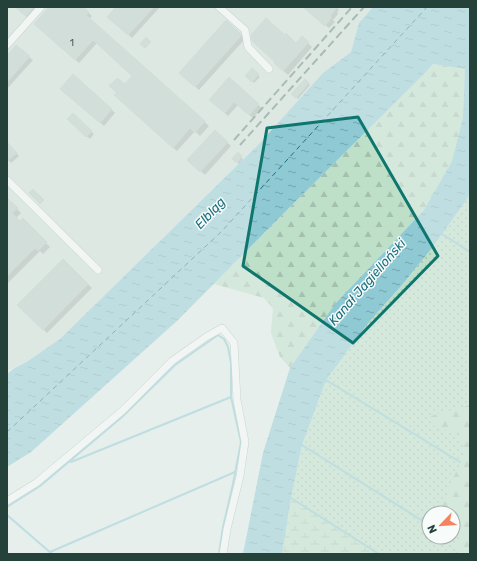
<svg xmlns="http://www.w3.org/2000/svg" width="477" height="561" viewBox="0 0 477 561" font-family="Rubik,sans-serif">
<defs>
<pattern id="grass-dots" width="8" height="8" patternUnits="userSpaceOnUse"><rect width="8" height="8" fill="#bfe0c8"/><path d="M2 2h.1M6 6h.1" fill="none" stroke="#a4c1ad" stroke-width="1.8" stroke-linecap="round"/></pattern>
<pattern id="forest-firs" width="22" height="20" patternUnits="userSpaceOnUse"><rect width="22" height="20" fill="#bfe0c8"/><path d="M5 1l3.5 6h-7zM16 11l3.5 6h-7z" fill="#a4c1ad"/></pattern>
<pattern id="wetland-marsh" width="20" height="14" patternUnits="userSpaceOnUse"><rect width="20" height="14" fill="#bfe0c8"/><path d="M1 5h8M5 5V1M11 12h8M15 12V8" fill="none" stroke="#a4c1ad"/></pattern>
<pattern id="water-ripples" width="26" height="14" patternUnits="userSpaceOnUse"><rect width="26" height="14" fill="#8ec9d4"/><path d="M2 4q2-2 4 0t4 0M15 11q2-2 4 0t4 0" fill="none" stroke="#74a5ad"/></pattern>
</defs>
<rect width="100%" height="100%" fill="#e6efeb"/>
<polygon fill="#d4dfda" points="7,7 373,7 359,23 351,52 323,73 258,145 60,339 28,361 7,371"/>
<path fill="url(#grass-dots)" fill-rule="evenodd" d="M 470,193 L 470,554 L 379,554 L 291,498 L 302,445 L 326,380 L 369,322 L 402,285 L 432,248 L 467,199 ZM 429,513 L 453,513 L 453,537 L 429,537 Z"/>
<g fill="url(#forest-firs)">
<polygon points="433,64 465,69 463,117 452,161 424,210 335,304 290,368 280,357 271,333 273,308 264,298 214,284 287,210 423,75"/>
<polygon points="470,405 470,554 455,554 462,527 453,518 453,513 447,513 438,503 450,498 447,491 465,453 459,433 435,428 431,416"/>
</g>
<polygon fill="url(#wetland-marsh)" points="291,498 379,554 282,554"/>
<polygon fill="url(#water-ripples)" points="373,7 470,7 470,193 467,199 432,248 402,285 369,322 326,380 302,445 291,498 282,554 243,554 263,453 290,368 335,304 424,210 452,161 463,117 465,69 433,64 423,75 287,210 178,320 31,452 7,467 7,374 13,369 28,361 60,339 258,145 323,73 351,52 359,23"/>
<g fill="#0003">
<polygon points="16,7 33,7 37,12 30,20"/>
<polygon points="50,7 82,7 92,16 89,19 209,126 200,136 195,131 177,151 120,99 118,93 133,76 97,43 79,63 39,27"/>
<polygon points="117,7 160,7 132,38 109,17"/>
<polygon points="304,7 336,7 339,10 337,12 338,14 333,20 335,22 329,28"/>
<polygon points="240,33 244,37 244,40 199,90 184,76"/>
<polygon points="285,36 296,44 302,37 312,47 288,75 279,67"/>
<polygon points="7,56 29,57 33,60 7,89"/>
<polygon points="252,70 260,77 254,83 247,76"/>
<polygon points="229,79 262,108 253,118 238,105 228,116 214,103"/>
<polygon points="305,80 310,85 298,99 293,94"/>
<polygon points="66,92 111,109 115,113 104,126"/>
<polygon points="73,114 94,134 90,139 69,119"/>
<polygon points="215,131 231,146 205,175 188,160"/>
<polygon points="7,143 19,156 11,163 7,159"/>
<polygon points="238,154 243,159 239,164 234,159"/>
<polygon points="7,199 21,213 16,218 20,222 23,220 50,247 43,254 40,251 7,284"/>
<polygon points="63,260 92,288 47,333 19,305"/>
</g>
<g fill="none" stroke-linecap="round" stroke-linejoin="round">
<g stroke="#8ec9d4" stroke-width="2">
<polyline points="442,234 470,252"/>
<polyline points="326,380 460,462"/>
<polyline points="302,445 429,525"/>
<polyline points="71,462 231,397"/>
<polyline points="291,498 379,554"/>
<polyline points="7,507 40,486 122,417 175,365 218,335 224,339 228,347 231,363 231,397 241,442 233,484 223,527 219,554"/>
<polyline points="7,515 52,554"/>
<polyline points="50,552 235,472"/>
</g>
<polyline stroke="#1c6f80" stroke-width="1" stroke-dasharray="5 4" stroke-linecap="butt" points="7,432 222,231 427,7"/>
</g>
<g fill="#bbcac4" stroke="#b8c9c2">
<polygon points="15,7 34,7 26,16"/>
<polygon points="49,7 83,7 89,12 86,15 205,121 195,133 190,128 173,148 114,95 117,93 109,86 117,78 125,84 132,76 93,40 75,60 34,24"/>
<polygon points="116,7 154,7 128,35 107,17"/>
<polygon points="303,7 333,7 336,9 330,16 332,17 325,26"/>
<polygon points="266,18 285,35 286,33 296,43 302,36 309,42 283,71 274,63 275,62 252,41 251,35"/>
<polygon points="226,20 240,33 241,36 195,87 179,73"/>
<polygon points="146,37 151,42 145,48 140,44"/>
<polygon points="16,45 30,56 7,82 7,55"/>
<polygon points="252,68 259,74 252,82 245,76"/>
<polygon points="73,74 112,109 100,123 60,89"/>
<polygon points="229,77 259,104 249,115 234,102 225,113 209,100"/>
<polygon points="305,79 309,83 296,98 291,94"/>
<polygon points="73,113 92,131 86,137 67,119"/>
<polygon points="215,130 228,142 200,172 187,160"/>
<polygon points="7,142 17,153 7,161"/>
<polygon points="238,152 242,156 237,163 232,159"/>
<polygon points="33,189 44,200 40,204 29,193"/>
<polygon points="7,198 18,208 12,213 20,221 23,218 47,242 38,251 35,248 7,276"/>
<polygon points="63,259 88,284 43,330 17,305"/>
</g>
<g fill="none" stroke-linecap="round" stroke-linejoin="round">
<defs>
<g id="minor">
<polyline points="219,7 245,30 248,47 269,69"/>
<polyline points="7,45 41,7"/>
<polyline points="7,180 98,270"/>
<polyline points="7,501 36,483 122,411 172,361 206,337 222,328 234,343 237,400 245,442 240,476 227,529 223,554"/>
</g>
</defs>
<use href="#minor" stroke="#a8b8b2" stroke-width="8"/>
<use href="#minor" stroke="#fff" stroke-width="7"/>
<g stroke="#5f7d75" stroke-width="2" stroke-dasharray="8 4" stroke-linecap="butt">
<polyline points="234,140 352,7"/>
<polyline points="240,145 364,7"/>
</g>
</g>
<path d="M0 0H477V561H0ZM 358,117 L 438,256 L 353,343 L 243,266 L 267,128 Z" fill="#e6efeb" fill-opacity=".55" fill-rule="evenodd"/>
<path fill="none" stroke="#0f766e" stroke-width="3" stroke-linejoin="round" d="M 358,117 L 438,256 L 353,343 L 243,266 L 267,128 Z"/>
<g text-anchor="middle" dominant-baseline="central" stroke-width="3" stroke-linejoin="round" paint-order="stroke">
<g font-size="10" fill="#4a645c">
<text x="72" y="43">1</text>
</g>
<g font-size="13" font-style="italic" fill="#1c6f80" stroke="#f7fbf9">
<text transform="translate(210 213) rotate(-47)">Elbląg</text>
<text transform="translate(367 282) rotate(-49)">Kanał Jagielloński</text>
</g>
</g>
<rect width="477" height="561" fill="none" stroke="#24423a" stroke-width="16"/>
<g transform="translate(441 525) rotate(245)"><circle r="19" fill="#f7fbf9" stroke="#a3b1ad"/>
<path d="M0-3L7 15L0 10L-7 15Z" fill="#f4845f"/>
<text y="-6" font-size="11" font-weight="bold" text-anchor="middle" fill="#24423a">N</text>
</g>
</svg>
